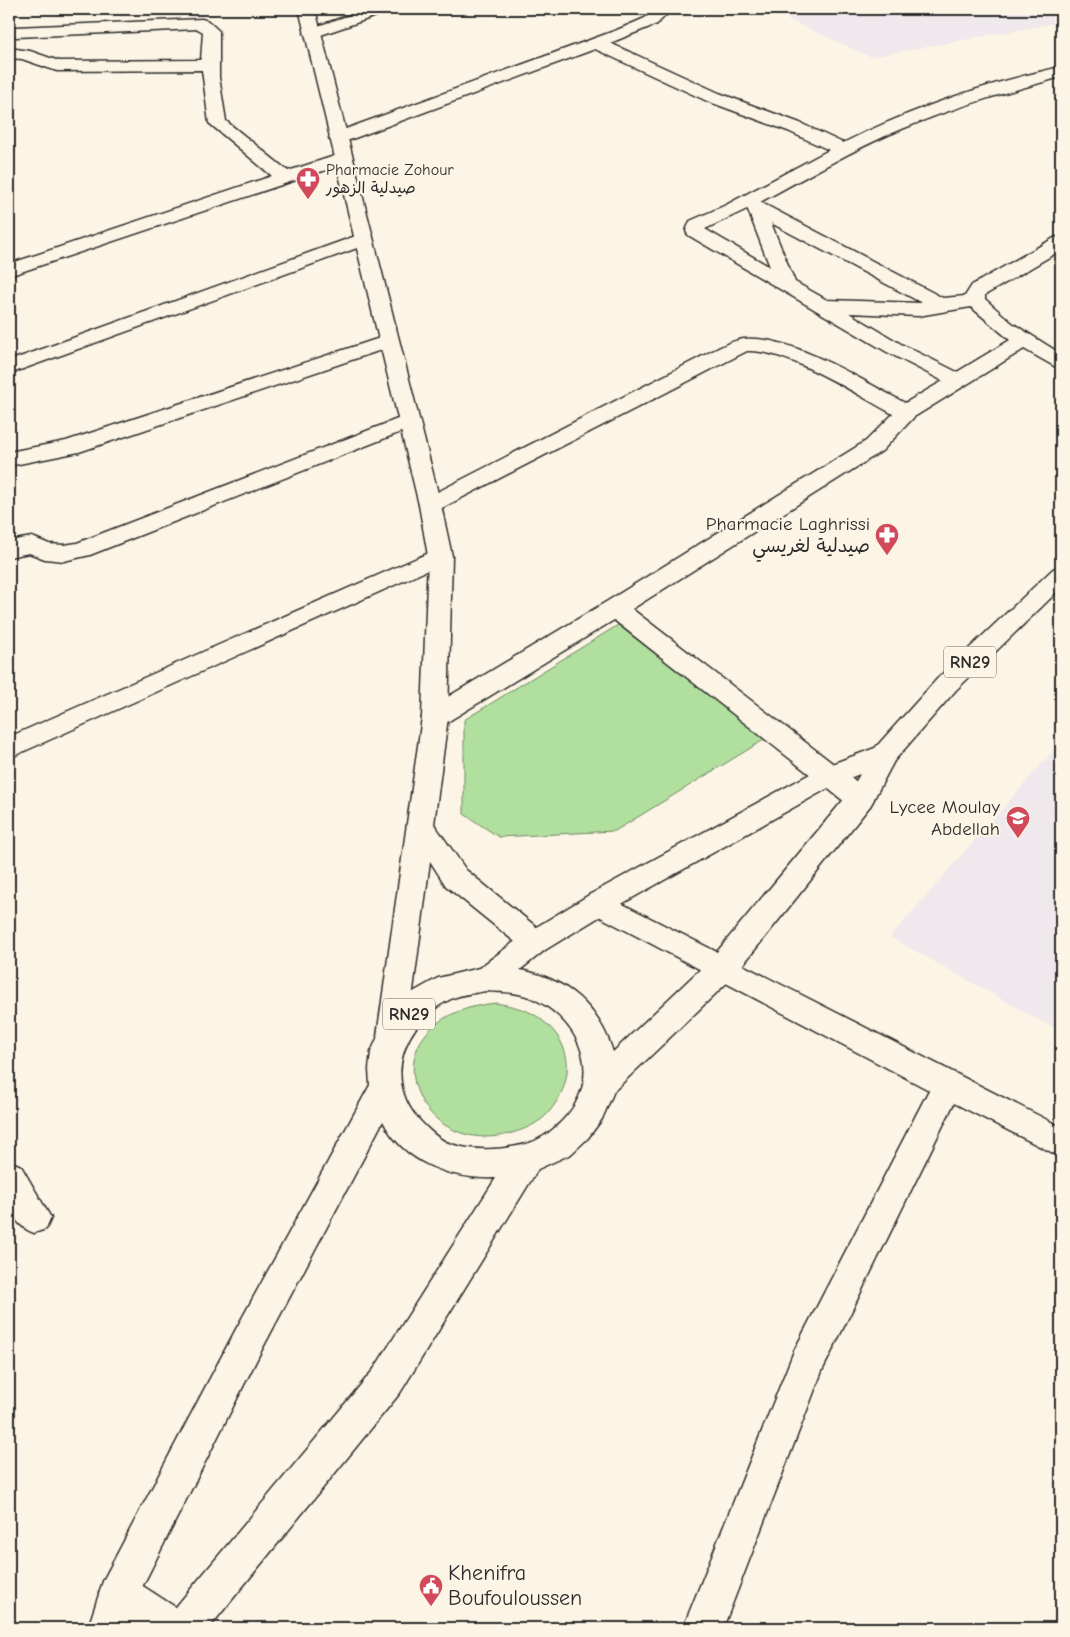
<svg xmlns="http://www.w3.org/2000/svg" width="1070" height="1637" viewBox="0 0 1070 1637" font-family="'Comic Neue','Playpen Sans Arabic',sans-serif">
<rect width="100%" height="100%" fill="#fcf5e5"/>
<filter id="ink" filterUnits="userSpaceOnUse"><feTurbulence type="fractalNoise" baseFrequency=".02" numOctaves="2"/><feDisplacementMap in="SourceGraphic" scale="10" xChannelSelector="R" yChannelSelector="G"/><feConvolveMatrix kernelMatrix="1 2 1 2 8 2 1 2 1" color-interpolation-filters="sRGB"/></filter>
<g filter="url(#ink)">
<g fill="#efe8ec">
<polygon points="765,9 1061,9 1061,22 871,57"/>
<polygon points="1061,742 1061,1032 890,937"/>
</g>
<g fill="#b1df9e" stroke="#6e8564">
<polygon points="618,625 767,738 615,831 499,837 464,814 464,720"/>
<path d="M 496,1003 C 512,1006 529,1009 542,1020 C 575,1046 574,1082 549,1112 C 539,1124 523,1130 509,1134 C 410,1159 361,1016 496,1003 Z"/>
</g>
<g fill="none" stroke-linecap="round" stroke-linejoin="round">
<defs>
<g id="street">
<polygon points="368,9 391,9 388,12 318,36 312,38 304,33 306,30"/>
<path d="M 655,9 L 672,9 L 657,24 L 610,43 L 719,93 L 800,123 L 843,143 C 911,109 987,83 1061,67 L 1061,77 C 1007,92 954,107 902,129 C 853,149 807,177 760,202 L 943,298 L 965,296 L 972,285 L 1054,238 L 1061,236 L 1061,250 L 985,295 L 985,299 L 1012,323 L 1061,354 L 1061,368 L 1054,366 L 1024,349 L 914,417 L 882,451 L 632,609 L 870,792 L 874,799 L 870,806 L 860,809 L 850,806 L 614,620 L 444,724 L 435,726 L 426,724 L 422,717 L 426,710 L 606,602 L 866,441 L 893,414 C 856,394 787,349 747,351 L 438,510 L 430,512 L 422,510 L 419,505 L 422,500 L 699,358 C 713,351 729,341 744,339 C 789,334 865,382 905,403 L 943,381 L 887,352 L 688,235 L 686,231 L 690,221 L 726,205 L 829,150 L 788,131 L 707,101 L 595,49 L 344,142 L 332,142 L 329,138 L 332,134 L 617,30 L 645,18 ZM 747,209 L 748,210 L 770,267 L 705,229 ZM 771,223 L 922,303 L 827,300 L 795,282 ZM 971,307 L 1010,340 L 957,372 L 901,344 L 849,313 L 918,316 Z"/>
<polygon points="202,19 208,21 219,31 219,77 226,121 288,171 344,153 350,154 353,158 350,162 9,276 9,264 272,176 209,123 202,70 57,71 22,59 9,58 9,48 30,51 59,61 201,60 203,32 198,29 16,37 10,35 9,31 16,27"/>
<polygon points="364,233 371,235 373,239 371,243 9,374 9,361"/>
<polygon points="389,335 396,337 399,341 396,345 79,452 9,466 9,452 66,441"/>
<polygon points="408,415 416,416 419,421 416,426 90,555 64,561 45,559 29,553 9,557 9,541 32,537 49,544 64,545 77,543"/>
<polygon points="440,548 448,551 452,556 448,561 9,758 9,737"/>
<polygon points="599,892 1061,1127 1061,1157 954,1103 822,1371 723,1628 683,1628 794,1351 929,1090 589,911 585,903 589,895"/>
<path d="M 9,1161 L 21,1166 L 51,1218 L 46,1229 L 34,1233 C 4,1222 7,1188 9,1161 Z"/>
<polygon points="118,1574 132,1579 186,1614 192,1628 137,1628 104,1607 99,1593 104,1579"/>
</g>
<polygon id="secondary" points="299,9 315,9 441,505 452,556 448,717 434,824 466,870 545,934 550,942 545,950 535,954 525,950 446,886 430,861 407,1036 403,1045 392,1049 381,1045 377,1036 422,717 428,556 419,505"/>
<path id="primary" d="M 1061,567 L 1061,588 L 956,690 L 894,761 L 870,806 L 733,977 L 614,1091 L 602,1119 L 588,1138 L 571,1154 L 538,1169 L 400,1393 L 209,1628 L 164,1628 L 170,1614 L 374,1369 L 496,1178 C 452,1180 404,1163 383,1121 L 259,1355 L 136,1599 L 128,1628 L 88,1628 L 104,1579 L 235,1331 L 370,1085 L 369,1069 L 371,1052 L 379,1034 L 387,1019 L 413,992 L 438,978 L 479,968 L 525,934 L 589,895 L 821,768 L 875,748 L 938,678 L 1053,569 ZM 860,774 L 850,792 L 711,959 L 613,1052 C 599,1007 566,978 520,970 L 545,950 L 609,911 L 839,782 ZM 486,991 C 502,992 520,992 534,999 C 584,1023 604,1081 561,1122 C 552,1131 539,1141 526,1144 C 503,1150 474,1152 451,1144 C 441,1141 432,1133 424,1125 C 380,1084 402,1021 453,998 C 463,994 475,993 486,991 Z"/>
</defs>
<use href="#street" stroke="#2b2b2b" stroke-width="3"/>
<use href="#secondary" stroke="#2b2b2b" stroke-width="3"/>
<use href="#primary" stroke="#2b2b2b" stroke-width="3"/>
<use href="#street" fill="#fcf5e5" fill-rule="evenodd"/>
<use href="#secondary" fill="#fcf5e5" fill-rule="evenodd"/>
<use href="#primary" fill="#fcf5e5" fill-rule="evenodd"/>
</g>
</g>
<defs>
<symbol id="pharmacy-pin" viewBox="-11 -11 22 30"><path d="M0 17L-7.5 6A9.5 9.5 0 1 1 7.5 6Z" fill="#d1495b" stroke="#fcf5e5"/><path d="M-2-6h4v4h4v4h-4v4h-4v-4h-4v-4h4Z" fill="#fff"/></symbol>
<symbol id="university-pin" viewBox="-11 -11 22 30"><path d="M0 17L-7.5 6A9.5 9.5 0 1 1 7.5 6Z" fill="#d1495b" stroke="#fcf5e5"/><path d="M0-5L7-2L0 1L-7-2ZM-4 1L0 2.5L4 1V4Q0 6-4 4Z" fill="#fff"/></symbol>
<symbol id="civic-pin" viewBox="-11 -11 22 30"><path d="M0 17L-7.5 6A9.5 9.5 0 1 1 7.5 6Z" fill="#d1495b" stroke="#fcf5e5"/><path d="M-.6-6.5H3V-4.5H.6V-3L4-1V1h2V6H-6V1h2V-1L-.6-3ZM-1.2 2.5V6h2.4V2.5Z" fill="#fff"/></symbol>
</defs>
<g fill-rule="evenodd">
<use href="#pharmacy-pin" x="294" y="165" width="28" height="38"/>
<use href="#pharmacy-pin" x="873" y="521" width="28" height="38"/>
<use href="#university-pin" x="1004" y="804" width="28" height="38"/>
<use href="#civic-pin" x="417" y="1572" width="28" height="38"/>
</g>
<g text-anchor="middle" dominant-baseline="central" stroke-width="4" stroke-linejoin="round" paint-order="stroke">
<g font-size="16" fill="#2b2b2b" stroke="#fcf5e5" text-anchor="start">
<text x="326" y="170">Pharmacie Zohour<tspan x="326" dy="18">صيدلية الزهور</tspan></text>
</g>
<g fill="#fcf5e5" stroke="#6a6863" stroke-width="1">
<rect x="944" y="646.5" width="52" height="31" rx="4"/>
<rect x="383" y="998.5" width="52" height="31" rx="4"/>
</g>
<g font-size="18" font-weight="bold" fill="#2b2b2b">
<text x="970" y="662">RN29</text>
<text x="409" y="1014">RN29</text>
</g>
<g font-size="19" fill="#2b2b2b" stroke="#fcf5e5" text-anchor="end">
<text x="870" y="524">Pharmacie Laghrissi<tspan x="870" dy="22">صيدلية لغريسي</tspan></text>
<text x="1000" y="807">Lycee Moulay<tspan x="1000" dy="22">Abdellah</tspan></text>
</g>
<g font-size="22" fill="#2b2b2b" stroke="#fcf5e5" text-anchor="start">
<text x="448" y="1573">Khenifra<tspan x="448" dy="25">Boufouloussen</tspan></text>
</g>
</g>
<rect width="1070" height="1637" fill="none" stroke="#fcf5e5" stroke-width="30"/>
<rect x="15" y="15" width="1040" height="1607" fill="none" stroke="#2b2b2b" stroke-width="2" filter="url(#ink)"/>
</svg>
